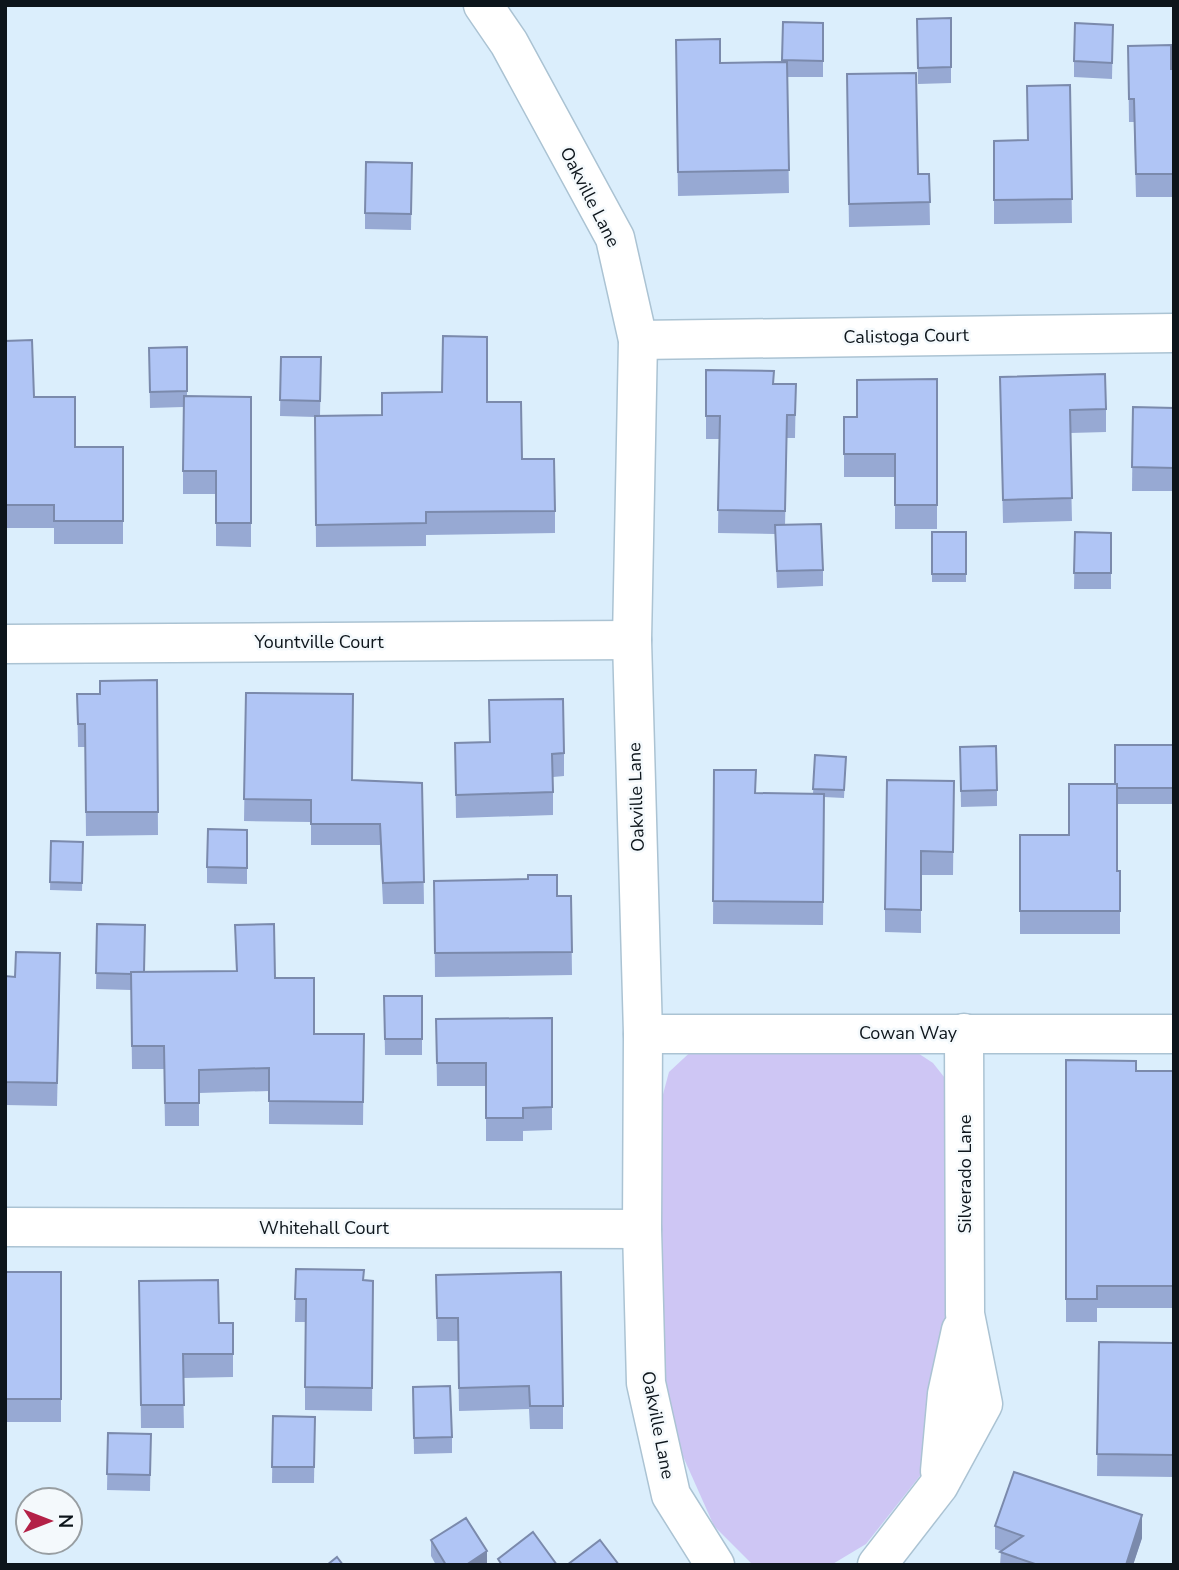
<svg xmlns="http://www.w3.org/2000/svg" width="1179" height="1570" viewBox="0 0 1179 1570" font-family="'Nunito Sans',sans-serif">
<rect width="100%" height="100%" fill="#dbeefc"/>
<polygon fill="#cec6f4" points="901,1042 933,1063 952,1087 950,1316 927,1467 866,1544 831,1565 753,1565 714,1526 674,1436 660,1354 662,1098 669,1072 698,1045"/>
<g fill="none" stroke-linecap="round" stroke-linejoin="round">
<defs>
<g id="minor">
<polyline points="483,5 509,43 615,238 638,340 632,640 643,1034 642,1229 646,1383 671,1495 715,1565"/>
<polyline points="638,340 1174,333"/>
<polyline points="5,644 632,640"/>
<polyline points="643,1034 1174,1034"/>
<polyline points="5,1227 642,1229"/>
<polyline points="940,1471 947,1394 961,1330"/>
<polyline points="877,1565 939,1485 983,1404 965,1314 964,1033"/>
</g>
</defs>
<use href="#minor" stroke="#abc3d3" stroke-width="41"/>
<use href="#minor" stroke="#fff" stroke-width="38"/>
</g>
<g fill="#97a9d3">
<polygon points="951,18 951,83 918,84 917,19"/>
<polygon points="783,22 823,23 823,77 787,77 789,193 678,196 676,63 782,62"/>
<polygon points="1113,25 1112,79 1074,77 1074,61"/>
<polygon points="1128,46 1171,69 1174,69 1174,197 1136,197 1134,122 1129,122"/>
<polygon points="1070,85 1072,223 994,224 994,141 1027,140"/>
<polygon points="847,97 918,174 929,174 930,225 849,227"/>
<polygon points="412,163 411,230 365,229 365,213"/>
<polygon points="5,341 34,397 75,447 123,447 123,544 54,544 54,528 5,528"/>
<polygon points="187,347 187,396 251,397 251,547 216,546 216,494 183,494 183,407 150,408 149,348"/>
<polygon points="281,357 321,357 320,416 382,415 487,402 555,511 555,533 426,535 426,546 316,547 315,417 280,416"/>
<polygon points="706,370 774,384 796,384 795,438 787,438 785,525 823,570 823,586 777,588 775,534 718,533 719,439 706,439"/>
<polygon points="1000,377 1106,409 1106,432 1070,433 1072,521 1003,523"/>
<polygon points="937,379 937,529 895,529 895,477 844,477 844,417 857,417"/>
<polygon points="1133,407 1174,408 1174,491 1132,491"/>
<rect x="932" y="532" width="34" height="50"/>
<polygon points="1075,532 1111,533 1111,589 1074,589"/>
<polygon points="157,680 158,835 86,836 85,747 78,747 77,694 100,694"/>
<polygon points="246,693 352,780 422,783 424,904 383,904 380,845 311,845 311,822 244,821"/>
<polygon points="489,700 564,753 564,776 553,777 553,815 456,818 455,743 490,742"/>
<polygon points="1174,745 1174,804 1117,804 1117,871 1120,871 1120,934 1020,934 1020,835 1069,835 1115,784"/>
<polygon points="960,747 997,790 997,806 961,807"/>
<polygon points="815,755 846,757 844,798 824,797 823,925 713,924 714,770 756,793 813,794"/>
<polygon points="954,781 953,875 921,875 921,933 885,932 885,909"/>
<polygon points="247,830 247,884 207,883 207,867"/>
<polygon points="51,841 83,842 82,891 50,890"/>
<polygon points="434,881 557,896 571,896 572,975 435,977"/>
<polygon points="97,924 145,972 236,971 235,925 275,978 314,1034 364,1034 363,1125 269,1124 269,1091 199,1093 199,1126 165,1126 164,1069 132,1069 131,990 96,989"/>
<polygon points="5,976 60,976 57,1106 5,1105"/>
<polygon points="384,996 422,1039 422,1055 385,1055"/>
<polygon points="552,1018 552,1130 523,1131 523,1141 486,1141 486,1086 437,1086 436,1019"/>
<polygon points="1066,1060 1136,1071 1174,1071 1174,1308 1097,1308 1097,1322 1066,1322"/>
<polygon points="296,1269 364,1280 373,1281 372,1411 305,1410 305,1322 295,1322"/>
<rect x="5" y="1272" width="56" height="150"/>
<polygon points="436,1275 563,1406 563,1429 530,1429 529,1409 459,1411 458,1341 437,1341"/>
<polygon points="139,1281 219,1323 233,1323 233,1377 183,1378 184,1428 141,1428"/>
<polygon points="1099,1342 1174,1343 1174,1477 1097,1476"/>
<polygon points="413,1387 452,1437 452,1453 414,1454"/>
<polygon points="273,1416 315,1417 314,1483 272,1483"/>
<polygon points="108,1433 151,1434 150,1491 107,1490"/>
<polygon points="995,1526 1142,1538 1133,1565 1000,1565 1001,1551 995,1549"/>
<polygon points="431,1540 487,1565 436,1565 431,1556"/>
</g>
<g fill="#7b8aac">
<polygon points="1142,1515 1142,1538 1133,1565 1126,1565"/>
<polygon points="487,1551 487,1565 466,1565"/>
</g>
<g fill="#b0c5f5" stroke="#7b8aac" stroke-width="2">
<polygon points="951,18 951,67 918,68 917,19"/>
<polygon points="783,22 823,23 823,61 782,60"/>
<polygon points="1075,23 1113,25 1112,63 1074,61"/>
<polygon points="720,39 720,63 787,62 789,170 678,172 676,40"/>
<polygon points="1171,45 1171,69 1174,69 1174,174 1136,174 1134,99 1129,99 1128,46"/>
<polygon points="916,73 918,174 929,174 930,202 849,204 847,74"/>
<polygon points="1070,85 1072,199 994,200 994,141 1028,140 1027,86"/>
<polygon points="366,162 412,163 411,214 365,213"/>
<polygon points="443,336 487,337 487,402 521,402 522,459 554,459 555,511 426,512 426,523 316,525 315,416 382,415 382,393 442,392"/>
<polygon points="32,340 34,397 75,397 75,447 123,447 123,521 54,521 54,505 5,505 5,341"/>
<polygon points="187,347 187,391 150,392 149,348"/>
<polygon points="281,357 321,357 320,401 280,400"/>
<polygon points="706,370 774,371 773,384 796,384 795,415 787,415 785,511 718,510 720,416 706,416"/>
<polygon points="1105,374 1106,409 1070,410 1072,498 1003,500 1000,377"/>
<polygon points="937,379 937,505 895,505 895,454 844,454 844,417 857,417 857,380"/>
<polygon points="184,396 251,397 251,523 216,523 216,471 183,471"/>
<polygon points="1133,407 1174,408 1174,468 1132,467"/>
<polygon points="821,524 823,570 777,571 775,525"/>
<rect x="932" y="532" width="34" height="42"/>
<polygon points="1075,532 1111,533 1111,573 1074,573"/>
<polygon points="157,680 158,812 86,812 85,724 78,724 77,694 100,694 100,681"/>
<polygon points="246,693 353,694 352,780 422,783 424,882 383,883 380,824 311,824 311,800 244,799"/>
<polygon points="563,699 564,753 552,754 553,792 456,795 455,743 490,742 489,700"/>
<polygon points="1115,745 1174,745 1174,788 1117,788 1117,784 1115,784"/>
<polygon points="996,746 997,790 961,791 960,747"/>
<polygon points="815,755 846,757 844,790 813,789"/>
<polygon points="714,770 756,770 755,793 824,794 823,902 713,901"/>
<polygon points="887,780 954,781 953,852 921,851 921,910 885,909"/>
<polygon points="1069,784 1117,784 1117,871 1120,871 1120,911 1020,911 1020,835 1069,835"/>
<polygon points="208,829 247,830 247,868 207,867"/>
<polygon points="51,841 83,842 82,883 50,882"/>
<polygon points="528,875 557,875 557,896 571,896 572,952 435,953 434,881 528,879"/>
<polygon points="97,924 145,925 144,972 131,972 131,974 96,973"/>
<polygon points="274,924 275,978 314,978 314,1034 364,1034 363,1102 269,1101 269,1068 199,1070 199,1103 165,1103 164,1046 132,1046 131,972 237,971 235,925"/>
<polygon points="16,952 60,953 57,1083 5,1082 5,976 15,977"/>
<polygon points="384,996 422,996 422,1039 385,1039"/>
<polygon points="552,1018 552,1107 523,1108 523,1118 486,1118 486,1063 437,1063 436,1019"/>
<polygon points="1066,1060 1136,1061 1136,1071 1174,1071 1174,1286 1097,1286 1097,1299 1066,1299"/>
<polygon points="296,1269 364,1270 363,1280 373,1281 372,1388 305,1387 306,1299 295,1299"/>
<rect x="5" y="1272" width="56" height="127"/>
<polygon points="561,1272 563,1406 530,1406 529,1386 459,1388 458,1318 437,1318 436,1275"/>
<polygon points="218,1280 219,1323 233,1323 233,1354 183,1354 184,1405 141,1405 139,1281"/>
<polygon points="1099,1342 1174,1343 1174,1455 1097,1454"/>
<polygon points="450,1386 452,1437 414,1438 413,1387"/>
<polygon points="273,1416 315,1417 314,1467 272,1467"/>
<polygon points="108,1433 151,1434 150,1475 107,1474"/>
<polygon points="1014,1472 1142,1515 1126,1565 1038,1565 1000,1552 1023,1536 995,1526"/>
<polygon points="466,1518 487,1551 466,1565 446,1565 431,1540"/>
<polygon points="533,1532 557,1565 502,1565 498,1559"/>
<polygon points="600,1540 619,1565 567,1565"/>
<polygon points="337,1557 343,1565 327,1565"/>
</g>
<g text-anchor="middle" dominant-baseline="central" stroke-width="5" stroke-linejoin="round" paint-order="stroke">
<g font-size="18" fill="#0d151b" stroke="#f4f9fc">
<text transform="translate(590 197) rotate(63)">Oakville Lane</text>
<text transform="translate(906 336) rotate(-1)">Calistoga Court</text>
<text x="319" y="642">Yountville Court</text>
<text transform="translate(636 797) rotate(-92)">Oakville Lane</text>
<text x="908" y="1033">Cowan Way</text>
<text transform="translate(965 1174) rotate(-90)">Silverado Lane</text>
<text x="324" y="1228">Whitehall Court</text>
<text transform="translate(658 1425) rotate(79)">Oakville Lane</text>
</g>
</g>
<rect width="1179" height="1570" fill="none" stroke="#0d151b" stroke-width="14"/>
<g transform="translate(49 1521) rotate(90)"><circle r="33" fill="#f4f9fc" stroke="#989ea2" stroke-width="2"/>
<path d="M0-5L12 26L0 18L-12 26Z" fill="#b32147"/>
<text y="-10" font-size="19" font-weight="bold" text-anchor="middle" fill="#0d151b">N</text>
</g>
</svg>
